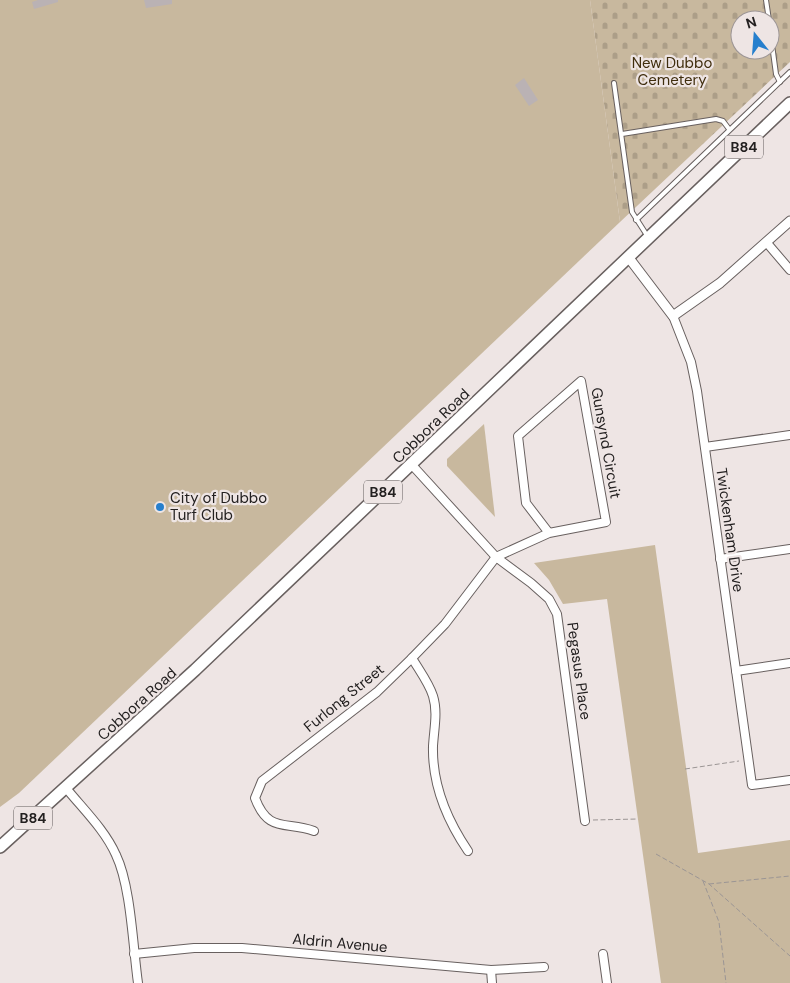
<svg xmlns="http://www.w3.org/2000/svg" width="790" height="983" viewBox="0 0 790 983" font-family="'DM Sans',sans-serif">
<defs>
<pattern id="cemetery-stones" width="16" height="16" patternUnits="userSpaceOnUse" patternTransform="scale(1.25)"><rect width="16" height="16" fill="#c8b89e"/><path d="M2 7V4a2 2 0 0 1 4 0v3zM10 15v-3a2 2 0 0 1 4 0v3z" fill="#ac9e88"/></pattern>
</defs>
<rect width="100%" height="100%" fill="#eee5e4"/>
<path fill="url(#cemetery-stones)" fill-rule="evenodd" d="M 590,0 L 790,0 L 790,62 L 620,222 ZM 740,20 L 770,20 L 770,50 L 740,50 Z"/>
<g fill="#c8b89e">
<polygon points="0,0 590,0 620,222 19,793 0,807"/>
<polygon points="484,424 495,517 447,466 447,459"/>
<polygon points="655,545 698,853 790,840 790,983 661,983 607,599 563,604 549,580 534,563"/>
</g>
<g fill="#bab2b4">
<polygon points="38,0 58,0 58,2 34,9 32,2"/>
<polygon points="144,0 172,0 172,4 146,8"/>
<polygon points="524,78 538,100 529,106 515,85"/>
</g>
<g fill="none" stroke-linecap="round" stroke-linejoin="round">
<defs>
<g id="service">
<polyline points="766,0 769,20"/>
<polyline points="770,30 776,74 780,82"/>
<polyline points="614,83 632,212 648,237"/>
<polyline points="622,134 716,119 723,121 729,129"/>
<polyline points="636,220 790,72"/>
</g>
<g id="minor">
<polyline points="767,243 790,270"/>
<polyline points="673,316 691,362 697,391 752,785 790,780"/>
<polyline points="705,447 790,435"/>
<polyline points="412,465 496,557 531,583 549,599 557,614 585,821"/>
<polyline points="720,559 790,549"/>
<path d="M 412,658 C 419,670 429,683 433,696 C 438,712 434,729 433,746 C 432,784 447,820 468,851"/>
<polyline points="736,671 790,663"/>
<path d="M 66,788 C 83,809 105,830 116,855 C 131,886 133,948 138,983"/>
<path d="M 314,831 C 285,821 268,833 255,798 L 262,781 L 377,692 L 412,658 L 445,624 L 496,557 L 549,533 L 606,522 L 581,381 L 518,436 L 526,503 L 549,533"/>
<polyline points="134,954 194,948 242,948 491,970 544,967"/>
<polyline points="603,954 607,983"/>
<polyline points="491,970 492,983"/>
</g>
<polyline id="tertiary" points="629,258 673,316 720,283 790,221"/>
<polyline id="primary" points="0,847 195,670 790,103"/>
</defs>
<use href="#service" stroke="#68605f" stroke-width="6"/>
<use href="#minor" stroke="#68605f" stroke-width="10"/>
<use href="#tertiary" stroke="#68605f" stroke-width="11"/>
<use href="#primary" stroke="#68605f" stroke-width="14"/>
<g stroke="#9b9594" stroke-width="1" stroke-dasharray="5 2.5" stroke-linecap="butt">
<polyline points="685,769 739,761"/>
<polyline points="593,820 638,819"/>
<polyline points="656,854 709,884 790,956"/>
<polyline points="703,881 719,922 726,983"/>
<polyline points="709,884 790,876"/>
</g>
<use href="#service" stroke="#fff" stroke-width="4"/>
<use href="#minor" stroke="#fff" stroke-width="8"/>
<use href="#tertiary" stroke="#fff" stroke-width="9"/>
<use href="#primary" stroke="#fff" stroke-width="11"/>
</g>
<circle fill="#267fcd" stroke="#eee5e4" stroke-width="2" cx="160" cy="507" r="5"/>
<g text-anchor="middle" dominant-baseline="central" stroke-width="4.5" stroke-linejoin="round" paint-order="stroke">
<g fill="#eee5e4" stroke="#605b5b" stroke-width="1">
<rect x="725" y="135.5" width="38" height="23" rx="4"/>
<rect x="364" y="480.5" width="38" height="23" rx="4"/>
<rect x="14" y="806.5" width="38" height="23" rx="4"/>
</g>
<g font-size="14" font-weight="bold" fill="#232020">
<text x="744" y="147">B84</text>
<text x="383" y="492">B84</text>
<text x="33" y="818">B84</text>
</g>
<g font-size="15" fill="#402e0e" stroke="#eee5e4">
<text x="672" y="63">New Dubbo<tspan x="672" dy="17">Cemetery</tspan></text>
</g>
<g font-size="15" fill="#232020" stroke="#eee5e4">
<text transform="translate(431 426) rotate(-44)">Cobbora Road</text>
<text transform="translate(606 443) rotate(80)">Gunsynd Circuit</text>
<text transform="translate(730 530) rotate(82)">Twickenham Drive</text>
<text transform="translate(579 671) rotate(82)">Pegasus Place</text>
<text transform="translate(344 698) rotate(-39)">Furlong Street</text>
<text transform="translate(137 704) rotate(-42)">Cobbora Road</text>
<text transform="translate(340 943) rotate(5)">Aldrin Avenue</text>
</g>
<g font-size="15" fill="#232020" stroke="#eee5e4" text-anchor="start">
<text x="170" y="498">City of Dubbo<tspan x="170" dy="17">Turf Club</tspan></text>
</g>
</g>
<g transform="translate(755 35) rotate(343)"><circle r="24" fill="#eee5e4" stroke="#9d9696"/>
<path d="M0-4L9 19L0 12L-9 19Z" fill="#267fcd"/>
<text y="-8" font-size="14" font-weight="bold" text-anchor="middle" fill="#232020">N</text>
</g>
</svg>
